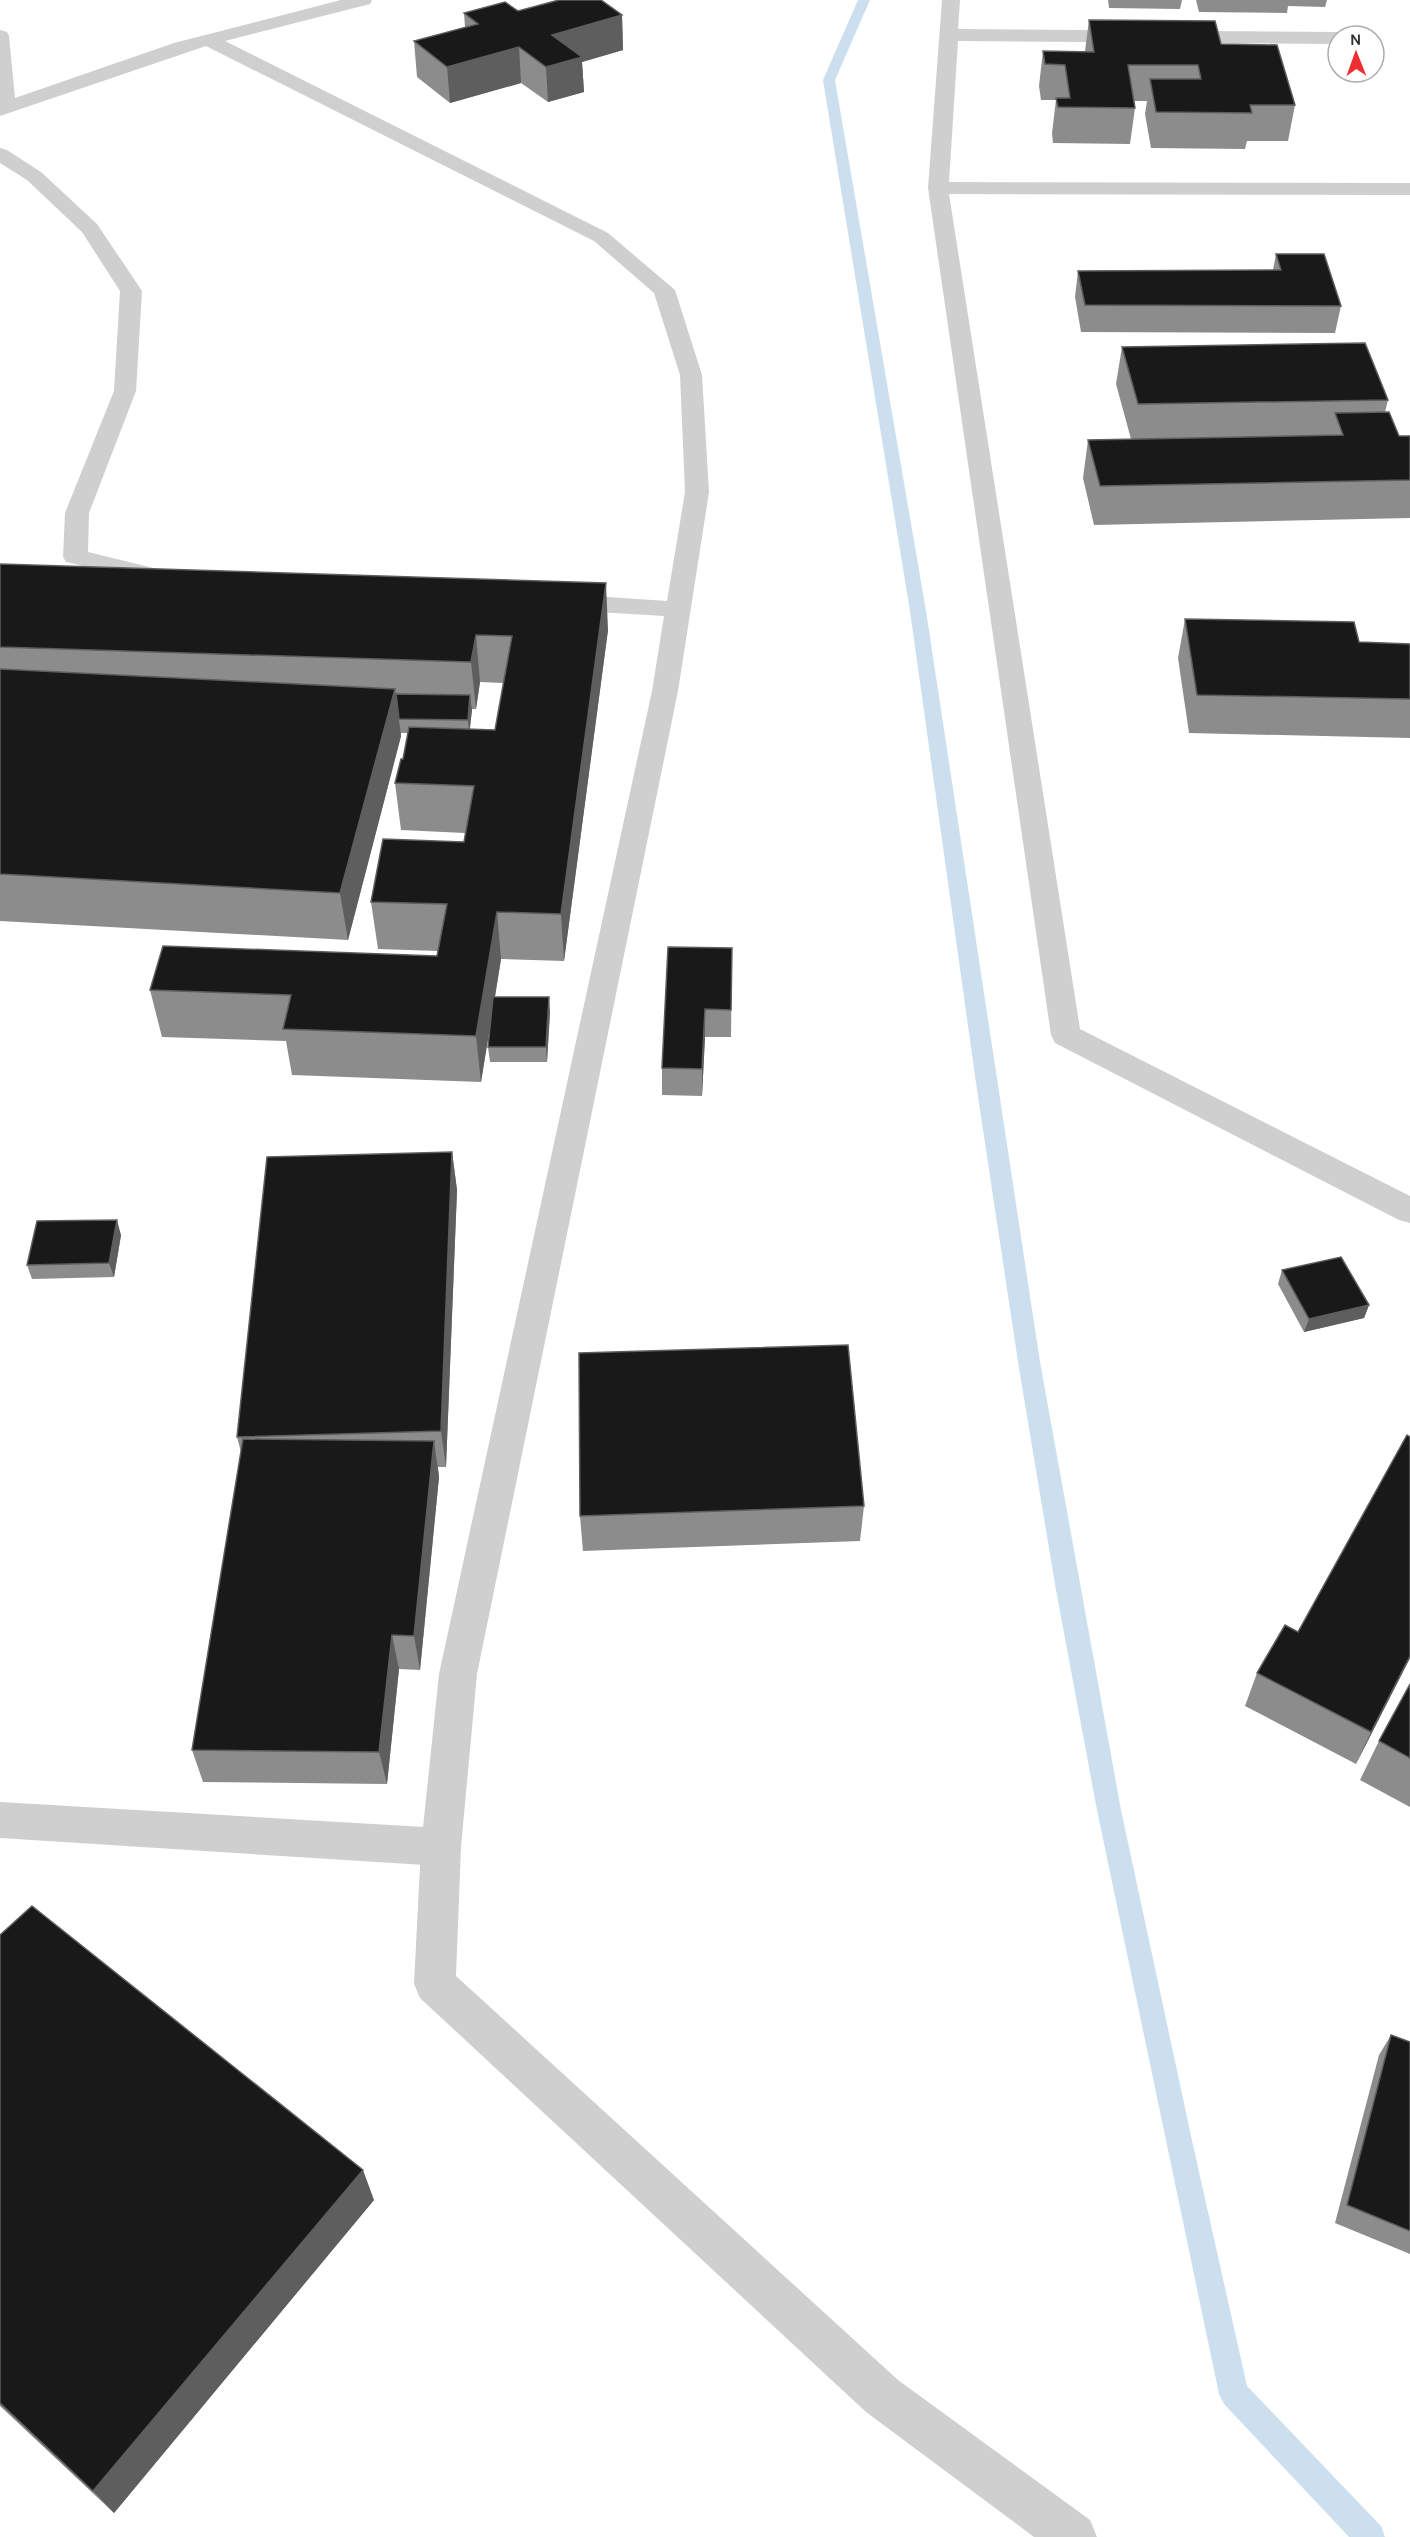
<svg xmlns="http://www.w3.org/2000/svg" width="1410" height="2537" viewBox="0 0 1410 2537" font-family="Karla,sans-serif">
<rect width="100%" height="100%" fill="#fff"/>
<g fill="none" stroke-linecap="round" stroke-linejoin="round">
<polygon fill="#ccdfef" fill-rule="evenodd" points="858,0 870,0 835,80 926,611 1040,1362 1121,1810 1193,2145 1247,2386 1381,2526 1385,2537 1349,2537 1224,2404 1219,2394 1097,1810 1056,1590 1018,1362 976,1083 910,611 823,80"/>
<g fill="#cfcfcf" fill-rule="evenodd">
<polygon points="341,0 372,0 370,4 225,41 608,233 675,290 702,375 709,492 678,691 477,1674 461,1847 456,1976 898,2380 1090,2520 1097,2537 1034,2537 866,2412 420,1998 414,1984 421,1847 439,1674 652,691 664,616 563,610 554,607 550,602 554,597 563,594 667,601 685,492 680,375 654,293 594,241 206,46 0,116 0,30 7,32 9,36 15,98 174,43"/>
<polygon points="0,148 7,150 41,172 97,224 142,291 136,391 89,513 88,552 170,572 174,577 170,582 161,585 75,564 66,562 63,557 65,513 114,391 120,291 82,232 27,180 0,163"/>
</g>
<g fill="#cfcfcf" fill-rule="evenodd">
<polygon points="942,0 960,0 958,29 1338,32 1346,36 1338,36 1338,44 958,41 949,182 1410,183 1410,195 949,194 1080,1029 1410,1196 1410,1223 1399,1220 1055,1043 1051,1035 928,188"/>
<polygon points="0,1802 441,1828 455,1834 461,1847 455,1860 441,1866 0,1838"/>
</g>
</g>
<g fill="#8c8c8c" fill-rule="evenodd">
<polygon points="1108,0 1182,0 1180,9 1109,8"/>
<polygon points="1196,0 1327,0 1325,7 1288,6 1287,13 1199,12"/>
<polygon points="518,11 622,15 623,50 582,62 584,92 548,102 521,83 450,103 417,77 414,41 465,27 464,13"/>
<polygon points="1089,20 1221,44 1295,105 1288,141 1247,141 1245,149 1151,148 1145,114 1147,101 1134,101 1135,108 1130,144 1053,143 1052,133 1056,100 1041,100 1039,86 1043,51 1085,51"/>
<polygon points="1276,254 1341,306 1335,333 1081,332 1075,297 1078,271 1273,270"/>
<polygon points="1122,347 1388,400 1385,412 1399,436 1410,436 1410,518 1094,525 1083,478 1088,440 1131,439 1116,384"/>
<path d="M 0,564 L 608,630 L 564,961 L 501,959 L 495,997 L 550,1012 L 547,1062 L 490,1062 L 488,1047 L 491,1020 L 481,1082 L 292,1075 L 286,1041 L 162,1037 L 150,990 L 437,956 L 438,951 L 378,949 L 371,902 L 464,842 L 465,833 L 401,830 L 395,783 L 403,759 L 408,733 L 401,733 L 401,736 L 348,940 L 0,921 ZM 480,682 L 504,683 L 495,730 L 470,729 L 472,709 L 476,709 Z"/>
<polygon points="1185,619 1359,642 1410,644 1410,738 1189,733 1178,658"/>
<polygon points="732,948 731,1037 705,1037 702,1096 662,1095 662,1068"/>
<polygon points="452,1152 457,1190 446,1467 438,1467 439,1477 420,1670 399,1669 387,1784 203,1782 192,1750 241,1452 237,1437"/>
<polygon points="121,1235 114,1277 32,1279 27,1265"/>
<polygon points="1282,1270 1369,1305 1364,1318 1304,1332 1278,1284"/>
<polygon points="1410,1437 1410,1658 1356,1764 1245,1706 1257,1673 1298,1632"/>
<polygon points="864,1506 860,1541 583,1551 580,1516"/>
<polygon points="1410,1684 1410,1807 1360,1780 1379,1741"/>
<polygon points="0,1935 374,2200 114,2513 0,2406"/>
<polygon points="1391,2035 1410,2042 1410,2254 1335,2223 1379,2055"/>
</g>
<g fill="#5e5e5e">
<polygon points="622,15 623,50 582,62 584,92 548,102 546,67 552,35"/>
<polygon points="519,47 521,83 450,103 447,67"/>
<polygon points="606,583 608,630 564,961 561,914"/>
<polygon points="476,635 480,682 476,709 471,662"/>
<polygon points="395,689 401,736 348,940 340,893"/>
<polygon points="470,695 472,710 469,734 468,720"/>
<polygon points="497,912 501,959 481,1082 476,1036"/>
<polygon points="549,997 550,1012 547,1062 546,1047"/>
<polygon points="705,1009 705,1037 702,1096 702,1069"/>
<polygon points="452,1152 457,1190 446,1467 441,1431"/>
<polygon points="117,1220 121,1235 114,1277 109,1263"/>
<polygon points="1369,1305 1364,1318 1304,1332 1309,1319"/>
<polygon points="434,1441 439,1477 420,1670 414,1636"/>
<polygon points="392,1635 399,1669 387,1784 379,1752"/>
<polygon points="1410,1656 1410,1658 1356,1764 1371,1732"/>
<polygon points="363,2170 374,2200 114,2513 93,2491"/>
</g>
<g fill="#191919" stroke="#5e5e5e" stroke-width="1.5">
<polygon points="559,0 601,0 622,15 552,35 582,57 546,67 519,47 447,67 414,41 478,24 464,13 505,2 518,11"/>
<polygon points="1089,20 1215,21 1221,44 1277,45 1295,105 1250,105 1252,113 1156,112 1150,79 1201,79 1198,65 1128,65 1135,108 1058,107 1056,98 1070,98 1065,65 1045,64 1043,51 1094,52"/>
<polygon points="1276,254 1324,254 1341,306 1085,305 1078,271 1281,270"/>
<polygon points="1365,343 1388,400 1138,404 1122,347"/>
<polygon points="1389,412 1399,436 1410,436 1410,480 1100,486 1088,440 1343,435 1335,413"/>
<polygon points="0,564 606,583 561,914 497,912 476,1036 283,1029 291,995 150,990 163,946 437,956 447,904 371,902 383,839 464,842 474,786 395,783 401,759 403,759 409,727 495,730 512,636 476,635 471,662 0,647"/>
<polygon points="1185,619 1354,622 1359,642 1410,644 1410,699 1197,695"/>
<polygon points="0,669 395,689 340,893 0,874"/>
<polygon points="396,694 470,695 468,720 399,719"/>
<polygon points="668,947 732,948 731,1010 705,1009 702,1069 662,1068"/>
<polygon points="493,997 549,997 546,1047 488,1047"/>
<polygon points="452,1152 441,1431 237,1437 267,1157"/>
<polygon points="117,1220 109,1263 27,1265 37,1221"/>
<polygon points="1341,1257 1369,1305 1309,1319 1282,1270"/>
<polygon points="848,1345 864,1506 580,1516 579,1353"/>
<polygon points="1407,1435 1410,1437 1410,1656 1371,1732 1257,1673 1285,1625 1298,1632"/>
<polygon points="243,1439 434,1441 414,1636 392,1635 379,1752 192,1750"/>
<polygon points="1410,1684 1410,1758 1379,1741"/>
<polygon points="32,1906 363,2170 93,2491 0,2403 0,1935"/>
<polygon points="1391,2035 1410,2042 1410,2231 1347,2205"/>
</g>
<g transform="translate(1356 54) rotate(359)"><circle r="28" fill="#ffffff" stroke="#adadad" stroke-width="1.5"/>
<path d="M0-4.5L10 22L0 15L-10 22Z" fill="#ed2f32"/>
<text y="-9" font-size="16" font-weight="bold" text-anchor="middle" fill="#323232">N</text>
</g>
</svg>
